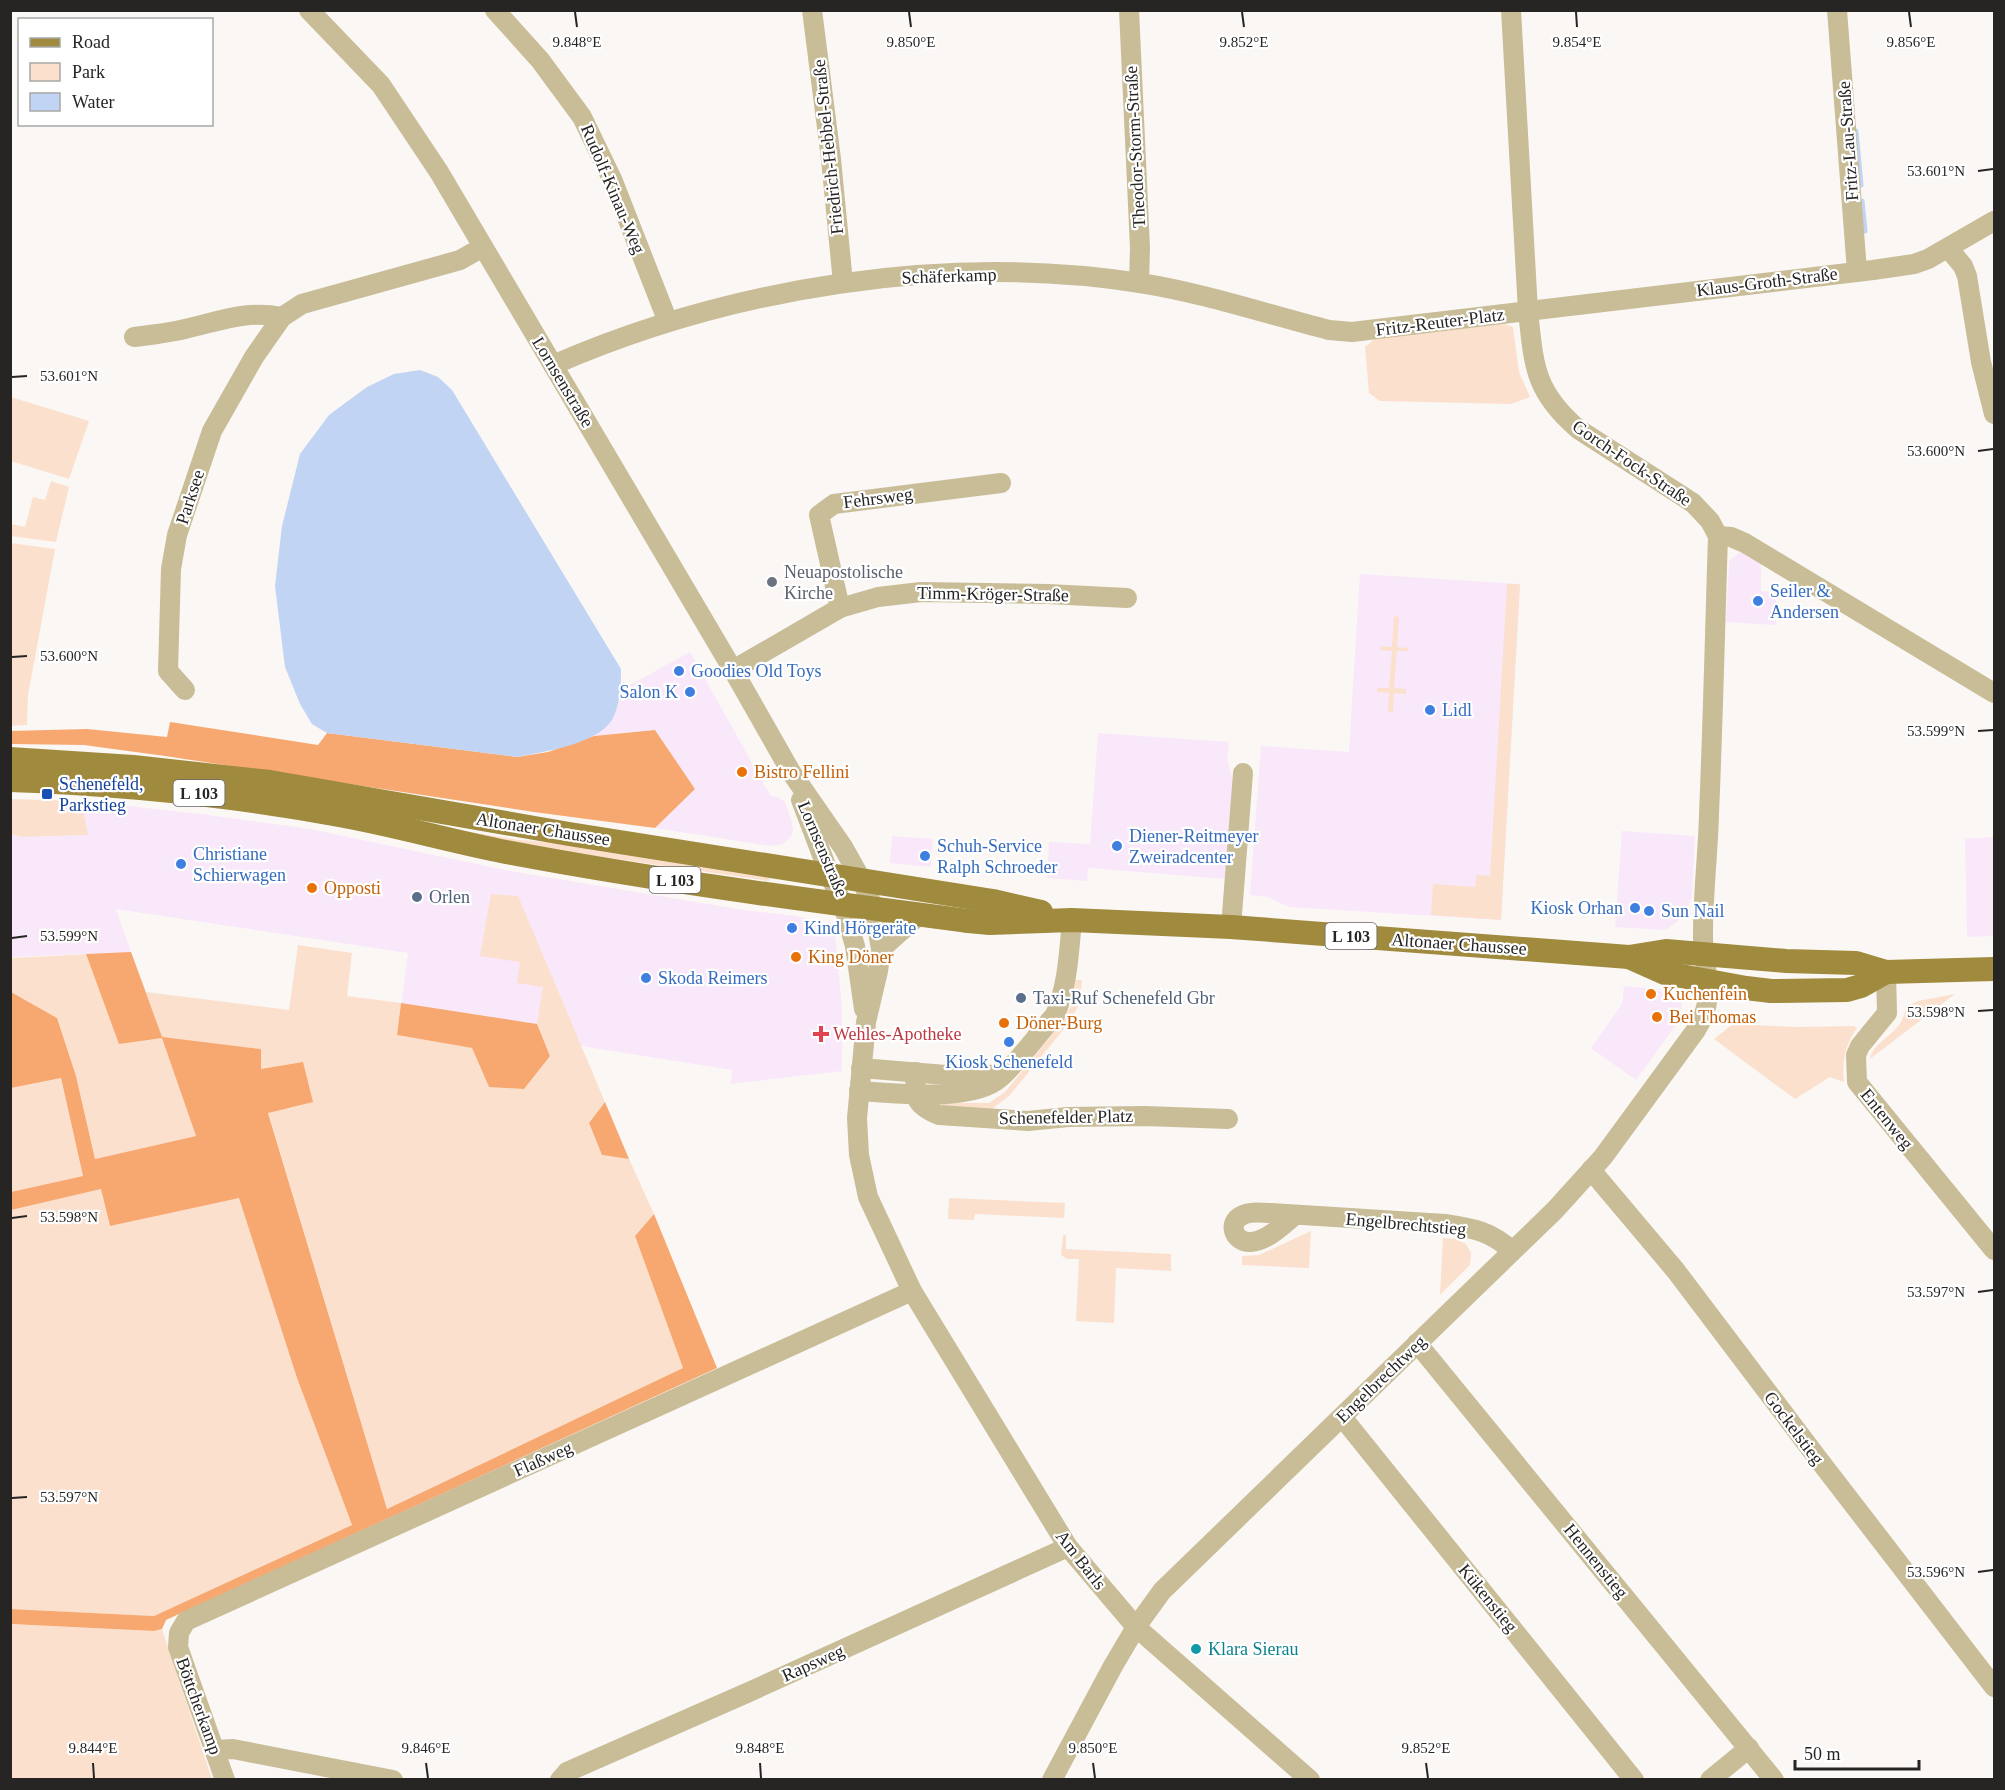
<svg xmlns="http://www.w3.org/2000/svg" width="2005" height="1790" viewBox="0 0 2005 1790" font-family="'Times New Roman',serif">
<rect width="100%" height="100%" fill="#fbf7f5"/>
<g fill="#f9e8fa">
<polygon points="1743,550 1761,562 1761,591 1776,592 1776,625 1726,622 1729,561"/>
<polygon points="1360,574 1520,584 1501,920 1289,907 1268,897 1250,895 1261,746 1349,752"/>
<polygon points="690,652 770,795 780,798 785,802 792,822 793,831 790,838 783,844 770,846 655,828 695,789 655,730 594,736 612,720 621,690"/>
<polygon points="1098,733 1229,742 1227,758 1234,786 1227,879 1088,868 1087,881 1047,878 1049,842 1090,844"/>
<polygon points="81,801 201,814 310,829 510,871 744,910 796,916 823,923 835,935 842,1007 842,1071 731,1084 732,1070 581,1046 399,1023 408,953 116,909 131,952 11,957 10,834 21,837 87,835"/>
<polygon points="1622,831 1695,836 1692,897 1683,917 1666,930 1615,927"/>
<polygon points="892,836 933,839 931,867 890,863"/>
<polygon points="1994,837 1994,936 1967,937 1965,839"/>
<polygon points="1624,986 1656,989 1674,996 1682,1004 1681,1012 1675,1026 1636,1080 1591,1048 1622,1004"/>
</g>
<g fill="#fce0ce">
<polygon points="1505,324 1513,327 1519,372 1530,397 1511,404 1380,401 1369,393 1365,347 1376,338"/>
<polygon points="11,397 89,421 69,479 11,461"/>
<polygon points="51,481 69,487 56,542 11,536 11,524 25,527 33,497 45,500"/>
<polygon points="11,543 55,549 28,695 27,725 11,726"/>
<polygon points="1507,584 1520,584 1501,920 1431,915 1433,884 1475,887 1476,875 1490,876"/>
<polygon points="1394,616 1399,617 1397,647 1408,648 1408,651 1397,651 1394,688 1406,689 1406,694 1394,693 1393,712 1388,712 1389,693 1377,692 1377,688 1389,688 1392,651 1380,650 1381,646 1392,647"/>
<polygon points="11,799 81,801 88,835 21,837 11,834"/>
<polygon points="446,828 519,840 571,844 770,874 769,881 520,845"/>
<polygon points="491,894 518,896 605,1102 589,1123 602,1155 629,1159 654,1214 635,1236 683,1368 387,1509 268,1112 261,1069 261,1049 163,1038 196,1136 95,1159 76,1076 57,1018 11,992 10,958 131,952 146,992 289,1010 298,945 352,953 347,996 401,1003 397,1035 472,1048 489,1087 550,1056 537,1024 543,987 517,983 520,962 480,956"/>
<polygon points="1075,980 1082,980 1079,1005 1068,1024 1010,1095 992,1109 941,1109 942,1103 989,1103 1005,1092 1064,1020 1072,1004"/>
<path d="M 1955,994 L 1870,1059 C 1873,1043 1890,1038 1899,1025 C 1903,1019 1905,1013 1907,1006 L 1918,1001 Z"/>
<path d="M 1733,1024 L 1797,1027 L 1854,1026 L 1857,1028 C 1845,1045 1842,1061 1844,1082 L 1830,1077 L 1795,1099 L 1714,1039 Z"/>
<polygon points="61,1078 83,1176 11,1192 11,1088"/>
<polygon points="101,1189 110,1226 239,1197 297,1378 352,1525 154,1616 11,1609 10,1210"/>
<polygon points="949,1198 1065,1203 1064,1218 975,1214 974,1220 948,1219"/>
<polygon points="1311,1231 1309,1268 1242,1265 1242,1256 1259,1255"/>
<polygon points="1063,1235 1066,1235 1066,1249 1171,1254 1171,1271 1116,1268 1114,1323 1076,1321 1079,1259 1067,1259 1061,1255"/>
<polygon points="1443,1238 1456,1239 1466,1244 1471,1253 1470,1265 1440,1295"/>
<polygon points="10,1624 154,1631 162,1629 212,1779 11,1779"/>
</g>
<g fill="#f7a870">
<polygon points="170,722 318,745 327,733 517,757 548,752 594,736 655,730 695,789 655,828 534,812 165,756 84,745 11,744 10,731 87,729 167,737"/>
<polygon points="131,952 162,1037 261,1049 261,1069 303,1062 313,1102 268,1113 387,1509 683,1368 635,1236 654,1214 717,1368 166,1620 162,1629 154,1631 11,1624 10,1609 154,1616 352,1525 297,1378 239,1198 110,1226 101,1189 11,1210 11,1192 83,1176 61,1078 11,1088 11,992 57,1018 76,1076 95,1159 196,1136 162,1038 119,1044 86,954"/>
<polygon points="401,1003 537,1024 550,1056 524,1089 489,1087 472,1048 397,1035"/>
<polygon points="605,1102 629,1159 602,1155 589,1123"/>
</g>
<path fill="#c1d4f3" d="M 420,370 L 438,377 L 452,390 L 621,669 C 621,685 620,705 612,720 C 597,744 543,752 517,757 L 327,733 L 312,724 L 300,704 L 285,667 L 275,586 L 282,526 L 300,454 L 329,415 L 367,387 L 394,374 Z"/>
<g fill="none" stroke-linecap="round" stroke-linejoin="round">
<g stroke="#c1d4f3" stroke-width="5">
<polyline points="1856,131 1861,185"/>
<polyline points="1862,201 1865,231"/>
</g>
<g stroke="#c8bd97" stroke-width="20">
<polyline points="309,10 381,85 439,172 733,670 791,772 843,847 862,881 874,909 881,949 878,971 866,1022 857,1118 859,1155 868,1197 912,1291 1068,1547 1136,1627 1310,1780"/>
<polyline points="495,10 540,60 582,117 612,179 668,322"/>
<polyline points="812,10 831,159 843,283"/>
<polyline points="1129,10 1140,248 1139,283"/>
<polyline points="1837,10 1857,271"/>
<polyline points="1948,248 1963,266 1967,276 1981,362 1994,414"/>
<path d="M 134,337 C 151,335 168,333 185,329 C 221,321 245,310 282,317"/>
<path d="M 553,365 C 732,287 946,253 1140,283 C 1204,293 1266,314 1329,330 L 1352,332 L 1873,270 L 1914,264 L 1928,259 L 1994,221"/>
<polyline points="1718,536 1731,537 1745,543 1994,693"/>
<polyline points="840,608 819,515 834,504 1001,483"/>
<polyline points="733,670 840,608 878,597 921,592 1048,594 1127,598"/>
<polyline points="185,690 168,671 171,569 177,535 212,431 254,357 282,317 302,304 460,260 483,247"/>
<polyline points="801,800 830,876 843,905 855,946 864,1009"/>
<polyline points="1231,927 1243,773"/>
<polyline points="881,949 919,915"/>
<polyline points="1886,972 1887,1013 1860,1046 1856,1055 1857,1082 1994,1250"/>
<polyline points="861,1068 970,1077 986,1076 995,1074"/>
<path d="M 916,1072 C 914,1097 914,1105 939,1115 L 1028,1121 L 1068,1117 L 1145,1116 L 1228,1119"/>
<path d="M 859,1091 C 896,1093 971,1103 1000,1078 C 1020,1060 1037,1035 1055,1015 C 1068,985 1069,951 1072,920"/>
<polyline points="1591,1170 1676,1271 1819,1460 1994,1687"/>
<path d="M 1295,1215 C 1283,1225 1267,1241 1251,1242 C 1234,1243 1226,1222 1243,1215 C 1251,1211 1262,1213 1271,1213 L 1445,1224 C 1472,1228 1491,1231 1512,1251"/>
<polyline points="1417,1343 1774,1780"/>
<polyline points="1342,1417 1634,1780"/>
<polyline points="215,1750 233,1749 393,1780"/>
<polyline points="225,1780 178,1647 179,1633 186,1621 912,1291"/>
<polyline points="560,1780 567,1772 749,1692 1068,1547"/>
<path d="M 1052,1780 L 1113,1666 L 1136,1627 L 1162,1591 L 1555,1210 L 1603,1157 L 1696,1030 C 1719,993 1702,971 1703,933 C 1703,893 1708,854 1709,814 C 1713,721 1715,628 1718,536 L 1710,521 L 1693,503 L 1578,429 C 1534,391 1534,366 1528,311 L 1511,10"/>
<polyline points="1710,1780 1749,1748"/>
</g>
<g stroke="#9f8a3d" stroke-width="24">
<polyline points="10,759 133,767 270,782 569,834 993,901 1041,912"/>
<path d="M 10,780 C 121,784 231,795 339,815 C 395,825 450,841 506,852 C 659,881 814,901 968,921 L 990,923 L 1072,920 L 1231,927 L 1629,957 L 1666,951 L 1786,961 L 1856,963 L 1886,972 L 1994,969"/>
<polyline points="1629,957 1665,973 1746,988 1771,991 1847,990 1861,986 1886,972"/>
</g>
</g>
<path fill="none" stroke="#262524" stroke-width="2" d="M 575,12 L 577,27M 909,12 L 911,27M 1242,12 L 1244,27M 1576,12 L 1577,27M 1909,12 L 1911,27M 1978,171 L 1993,169M 12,377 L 27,376M 1978,451 L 1993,449M 12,657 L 27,656M 1978,731 L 1993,730M 12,938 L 27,936M 1978,1011 L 1993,1010M 12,1218 L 27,1216M 1978,1292 L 1993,1290M 12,1498 L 27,1497M 1978,1572 L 1993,1570M 93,1763 L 94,1778M 426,1763 L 428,1778M 760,1763 L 761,1778M 1093,1763 L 1095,1778M 1426,1763 L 1428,1778"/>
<circle fill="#6b7280" stroke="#fff" stroke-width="2" cx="772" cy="582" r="6"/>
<g fill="#3f7fe0" stroke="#fff" stroke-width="2">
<circle cx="1758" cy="601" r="6"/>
<circle cx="679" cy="671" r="6"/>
<circle cx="690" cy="692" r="6"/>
<circle cx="1430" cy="710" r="6"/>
<circle cx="1117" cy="846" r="6"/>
<circle cx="925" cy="856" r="6"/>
<circle cx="181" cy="864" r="6"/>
<circle cx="1635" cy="908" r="6"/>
<circle cx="1649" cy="911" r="6"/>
<circle cx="792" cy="928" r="6"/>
<circle cx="646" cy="978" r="6"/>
<circle cx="1009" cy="1042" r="6"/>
</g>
<g fill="#e8710a" stroke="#fff" stroke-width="2">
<circle cx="742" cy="772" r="6"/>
<circle cx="312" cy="888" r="6"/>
<circle cx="796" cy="957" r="6"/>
<circle cx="1651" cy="994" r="6"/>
<circle cx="1657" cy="1017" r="6"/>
<circle cx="1004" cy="1023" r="6"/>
</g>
<rect fill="#1a4fb4" stroke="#fff" stroke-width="2" x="41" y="788" width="12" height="12" rx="3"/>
<g fill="#5c6f8a" stroke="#fff" stroke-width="2">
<circle cx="417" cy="897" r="6"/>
<circle cx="1021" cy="998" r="6"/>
</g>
<path fill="#e0444e" stroke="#fff" stroke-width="2" d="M818 1025h6v6h6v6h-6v6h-6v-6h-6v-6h6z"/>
<circle fill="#0f9aa8" stroke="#fff" stroke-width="2" cx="1196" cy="1649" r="6"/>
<g text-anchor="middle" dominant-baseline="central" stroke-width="4.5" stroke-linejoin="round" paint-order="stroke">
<g fill="#fff" stroke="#676666" stroke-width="1.5">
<rect x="173.5" y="780" width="51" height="26" rx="4.5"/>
<rect x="649.5" y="867" width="51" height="26" rx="4.5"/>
<rect x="1325.5" y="923" width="51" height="26" rx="4.5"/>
</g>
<g font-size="16" font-weight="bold" fill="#262524">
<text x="199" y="793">L 103</text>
<text x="675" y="880">L 103</text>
<text x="1351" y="936">L 103</text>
</g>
<g font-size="18" fill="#262524" stroke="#fff">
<text transform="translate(1848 141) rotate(-94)">Fritz-Lau-Straße</text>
<text transform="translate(828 147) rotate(-96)">Friedrich-Hebbel-Straße</text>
<text transform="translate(1135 147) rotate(-93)">Theodor-Storm-Straße</text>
<text transform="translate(613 189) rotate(67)">Rudolf-Kinau-Weg</text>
<text transform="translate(949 276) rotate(-2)">Schäferkamp</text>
<text transform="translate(1767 282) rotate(-7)">Klaus-Groth-Straße</text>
<text transform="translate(1440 322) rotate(-7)">Fritz-Reuter-Platz</text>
<text transform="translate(563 382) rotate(59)">Lornsenstraße</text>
<text transform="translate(1632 463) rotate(34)">Gorch-Fock-Straße</text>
<text transform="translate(190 497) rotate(-72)">Parksee</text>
<text transform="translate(878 498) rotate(-7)">Fehrsweg</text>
<text transform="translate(993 594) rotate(1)">Timm-Kröger-Straße</text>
<text transform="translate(543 829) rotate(9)">Altonaer Chaussee</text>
<text transform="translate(823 849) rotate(67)">Lornsenstraße</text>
<text transform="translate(1459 944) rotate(4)">Altonaer Chaussee</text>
<text transform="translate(1066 1117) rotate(-1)">Schenefelder Platz</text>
<text transform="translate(1887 1119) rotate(51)">Entenweg</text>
<text transform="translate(1406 1224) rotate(5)">Engelbrechtstieg</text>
<text transform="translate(1381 1379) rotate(-44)">Engelbrechtweg</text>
<text transform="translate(1794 1428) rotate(53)">Gockelstieg</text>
<text transform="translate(543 1459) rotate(-24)">Flaßweg</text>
<text transform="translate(1081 1560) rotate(52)">Am Barls</text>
<text transform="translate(1596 1561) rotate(51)">Hennenstieg</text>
<text transform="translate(1488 1598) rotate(51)">Kükenstieg</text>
<text transform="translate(813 1663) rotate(-24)">Rapsweg</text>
<text transform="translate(199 1706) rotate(70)">Böttcherkamp</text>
</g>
<g font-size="18" fill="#5b616d" stroke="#fff" text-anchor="start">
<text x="784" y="572">Neuapostolische<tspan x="784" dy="21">Kirche</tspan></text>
</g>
<g font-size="18" fill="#366cbe" stroke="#fff" text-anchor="start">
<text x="1770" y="591">Seiler &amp;<tspan x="1770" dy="21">Andersen</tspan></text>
<text x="691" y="671">Goodies Old Toys</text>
<text x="678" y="692" text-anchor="end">Salon K</text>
<text x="1442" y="710">Lidl</text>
<text x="1129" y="836">Diener-Reitmeyer<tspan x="1129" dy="21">Zweiradcenter</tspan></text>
<text x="937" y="846">Schuh-Service<tspan x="937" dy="21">Ralph Schroeder</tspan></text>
<text x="193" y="854">Christiane<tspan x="193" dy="21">Schierwagen</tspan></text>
<text x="1623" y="908" text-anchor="end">Kiosk Orhan</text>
<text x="1661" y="911">Sun Nail</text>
<text x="804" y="928">Kind Hörgeräte</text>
<text x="658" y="978">Skoda Reimers</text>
<text x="1009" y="1062" text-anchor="middle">Kiosk Schenefeld</text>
</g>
<g font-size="18" fill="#c56008" stroke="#fff" text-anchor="start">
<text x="754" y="772">Bistro Fellini</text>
<text x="324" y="888">Opposti</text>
<text x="808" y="957">King Döner</text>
<text x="1663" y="994">Kuchenfein</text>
<text x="1669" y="1017">Bei Thomas</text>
<text x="1016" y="1023">Döner-Burg</text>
</g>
<g font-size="18" fill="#164399" stroke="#fff" text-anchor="start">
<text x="59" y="784">Schenefeld,<tspan x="59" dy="21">Parkstieg</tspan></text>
</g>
<g font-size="18" fill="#4e5e75" stroke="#fff" text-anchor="start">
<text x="429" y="897">Orlen</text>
<text x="1033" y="998">Taxi-Ruf Schenefeld Gbr</text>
</g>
<g font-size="18" fill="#be3a42" stroke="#fff" text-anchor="start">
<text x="833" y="1034">Wehles-Apotheke</text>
</g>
<g font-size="18" fill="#0d838f" stroke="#fff" text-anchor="start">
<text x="1208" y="1649">Klara Sierau</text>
</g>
</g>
<g font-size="15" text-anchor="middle" fill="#262524" stroke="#fff" stroke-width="4.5" stroke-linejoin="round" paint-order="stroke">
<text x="577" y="47">9.848°E</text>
<text x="911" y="47">9.850°E</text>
<text x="1244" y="47">9.852°E</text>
<text x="1577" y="47">9.854°E</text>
<text x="1911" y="47">9.856°E</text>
<text x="1936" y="176">53.601°N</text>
<text x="69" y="381">53.601°N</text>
<text x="1936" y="456">53.600°N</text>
<text x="69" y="661">53.600°N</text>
<text x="1936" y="736">53.599°N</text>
<text x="69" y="941">53.599°N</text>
<text x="1936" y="1017">53.598°N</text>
<text x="69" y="1222">53.598°N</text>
<text x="1936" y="1297">53.597°N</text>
<text x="69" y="1502">53.597°N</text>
<text x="1936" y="1577">53.596°N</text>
<text x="93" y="1753">9.844°E</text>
<text x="426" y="1753">9.846°E</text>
<text x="760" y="1753">9.848°E</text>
<text x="1093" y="1753">9.850°E</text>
<text x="1426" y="1753">9.852°E</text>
</g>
<rect width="2005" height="1790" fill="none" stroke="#262524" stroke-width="24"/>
<rect x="18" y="18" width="195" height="108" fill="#ffffff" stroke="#a8a8a7" stroke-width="1.5"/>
<rect x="30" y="38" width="30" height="9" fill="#9f8a3d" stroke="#a8a8a7" stroke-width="1.5"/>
<text x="72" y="48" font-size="18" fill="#262524">Road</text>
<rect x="30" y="63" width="30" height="18" fill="#fce0ce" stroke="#a8a8a7" stroke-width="1.5"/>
<text x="72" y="78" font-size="18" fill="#262524">Park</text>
<rect x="30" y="93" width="30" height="18" fill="#c1d4f3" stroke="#a8a8a7" stroke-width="1.5"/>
<text x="72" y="108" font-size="18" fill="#262524">Water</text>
<path d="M1795 1760v9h124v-9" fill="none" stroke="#262524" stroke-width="3"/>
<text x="1804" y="1760" font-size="18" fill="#262524" stroke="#ffffff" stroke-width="4.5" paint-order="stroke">50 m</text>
</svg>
